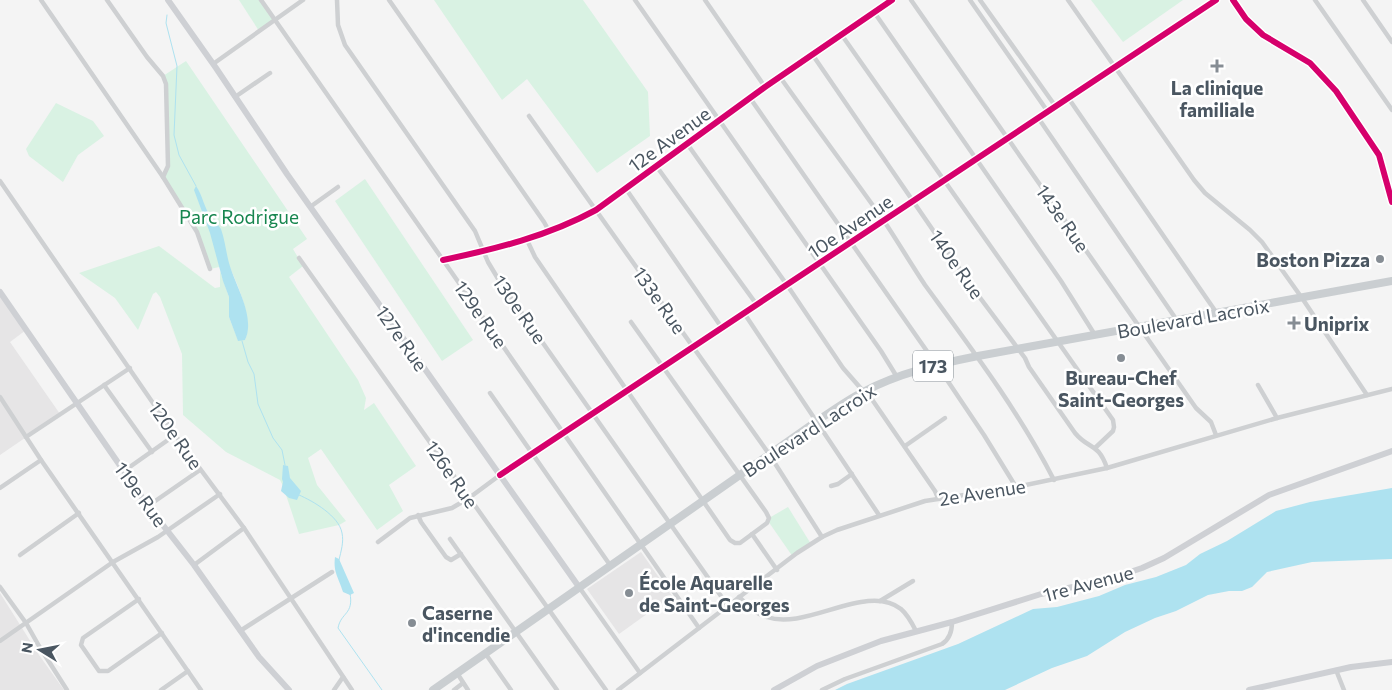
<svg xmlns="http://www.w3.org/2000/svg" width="1392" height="690" viewBox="0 0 1392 690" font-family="Commissioner,sans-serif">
<rect width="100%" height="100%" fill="#f4f4f4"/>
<g fill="#e6e5e6">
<polygon points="0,293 26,330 10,342 60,414 0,455"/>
<polygon points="641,552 672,596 619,634 587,589"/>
<polygon points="0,593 39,655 64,690 0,690"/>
</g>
<g fill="#d9f2e3">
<polygon points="239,0 261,0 274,20 259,31"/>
<polygon points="434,0 583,0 648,92 650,136 597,173 527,79 502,100"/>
<polygon points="1091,0 1183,0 1123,42"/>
<path d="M 186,61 L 307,239 L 293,249 L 303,266 L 289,277 L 358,380 L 366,398 L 364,410 L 374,403 L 416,466 L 389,485 L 403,511 L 377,530 L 321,449 L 308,458 L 317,485 L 346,521 L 339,525 L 299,534 L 286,495 L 290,478 L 283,465 L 283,486 L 280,480 L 226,452 L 183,415 L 182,354 L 160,297 L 156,292 L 153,294 L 138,330 L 115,298 L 79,273 L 159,246 L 215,288 L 220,287 L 220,271 L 229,297 L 229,317 L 238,340 L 245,340 C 254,319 237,284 229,265 L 210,269 L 201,239 L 163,177 L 166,172 L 167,107 L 163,76 Z"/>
<polygon points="56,103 93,121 104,136 78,155 63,182 29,156 26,149"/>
<polygon points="365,179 473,340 442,361 335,201"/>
<polygon points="788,507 811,544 793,557 768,521 769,518"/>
</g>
<g fill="#aee2f0">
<path d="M 196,186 C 203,196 204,208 211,217 C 214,222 218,224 221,229 C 225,240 226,252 229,263 C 235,285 256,317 245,340 L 238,341 L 229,317 L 229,297 L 223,281 L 210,233 L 194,190 Z"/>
<polygon points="283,465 288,466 290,478 301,491 297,500 289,498 281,491 283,482 282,479"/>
<polygon points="1392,488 1392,559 1312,562 1267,572 1252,587 1242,591 1229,591 1208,595 1176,611 1155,618 1125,632 1087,656 1052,668 1005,690 835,690 847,684 958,644 1033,609 1057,607 1099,596 1125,585 1156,577 1186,565 1200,554 1227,541 1276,511 1310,502"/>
<path d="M 335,557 L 339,559 L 354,593 L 350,595 L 343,592 C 339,578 333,573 335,557 Z"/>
</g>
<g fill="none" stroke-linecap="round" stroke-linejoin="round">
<g stroke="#aee2f0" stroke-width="1">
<polyline points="167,15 166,23 177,66 174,135 179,155 196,186"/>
<polyline points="242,341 248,362 254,374 258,404 273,438 282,450 285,465"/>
<path d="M 299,495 C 313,501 339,516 342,533 C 344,542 341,551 339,560"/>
<path d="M 350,593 C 354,615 341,612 338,628 L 382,690"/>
</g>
<g stroke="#ced0d2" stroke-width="4.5">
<polyline points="41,0 163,177 197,232 210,269"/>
<polyline points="107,0 147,57 163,76 166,84 168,166 163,177"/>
<polyline points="261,0 443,260 699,628"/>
<polyline points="337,0 338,25 345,45 475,231 488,262 500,282 728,606"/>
<polyline points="389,0 544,222 549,231"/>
<polyline points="635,0 881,351 897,377"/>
<polyline points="705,0 765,87"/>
<polyline points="911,0 1196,408 1211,422 1216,435"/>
<polyline points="970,0 1048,112"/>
<polyline points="980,0 1056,107"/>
<polyline points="1068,0 1194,180 1205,193 1250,230 1262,242 1302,298 1367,395"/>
<polyline points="1315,0 1392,110"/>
<polyline points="1363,0 1392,42"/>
<polyline points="874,12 1061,281 1095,335"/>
<polyline points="841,34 1113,420 1114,427 1113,431 1095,448"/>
<path d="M 812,54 L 972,287 L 1025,358 L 1029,367 L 1075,433 C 1089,450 1098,442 1107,468"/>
<polyline points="213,64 303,0"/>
<path d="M 780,77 C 814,125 850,173 884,221 C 898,242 911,264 925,285 C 971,348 1018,410 1054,480"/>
<polyline points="235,97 270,73"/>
<polyline points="750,98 945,377 984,435 1016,487"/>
<polyline points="1069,99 1216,312"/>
<polyline points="529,116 769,454 822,537"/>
<polyline points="1039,119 1176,319"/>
<polyline points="688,145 787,285 843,368 864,392 871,398 935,491 938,498"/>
<polyline points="657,167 757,305"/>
<polyline points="0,181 175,435 244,528 352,690"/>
<polyline points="626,189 722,328"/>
<polyline points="310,207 338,187"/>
<polyline points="527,240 535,257 730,540 735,543 740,543 767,523 769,518 766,512 631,322"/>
<polyline points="299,258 606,690"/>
<path d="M 443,260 C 496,249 548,236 596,210 L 765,87 L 892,0"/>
<polyline points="744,313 879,515"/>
<polyline points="104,385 152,452"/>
<polyline points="1258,385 1277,418"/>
<polyline points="490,393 610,565"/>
<polyline points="0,397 41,460 201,690"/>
<polyline points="26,437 130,368"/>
<polyline points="905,446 945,418"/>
<polyline points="124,471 175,435"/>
<polyline points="831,486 838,484 852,474"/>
<polyline points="0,488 41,460"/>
<polyline points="148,506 200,470"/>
<polyline points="418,515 421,522 446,557 451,560 461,554"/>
<polyline points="752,534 777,570"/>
<polyline points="450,539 557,690"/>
<polyline points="378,542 410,518 452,508 469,498 500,475"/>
<polyline points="20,555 79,513"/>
<polyline points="194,565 244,528"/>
<polyline points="0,587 26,623 39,646 67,690"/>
<polyline points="579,587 640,673"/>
<path d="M 739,597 C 748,605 755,614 767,617 C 806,631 867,582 901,609 C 908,615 912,623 916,631"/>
<polyline points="139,599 83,638 81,645 99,671 108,671 162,633"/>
<polyline points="880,601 913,581"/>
<polyline points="240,631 332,572"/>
<polyline points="0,641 113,562 158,537 220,494"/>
<polyline points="485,653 511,690"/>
<polyline points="1336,670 1344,690"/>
<polyline points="457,673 468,690"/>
<polyline points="161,690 188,671"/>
<polyline points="334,690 343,677"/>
<polyline points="454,690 463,683"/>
<polyline points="618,690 797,553 822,537 837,530 925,501 1016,487 1107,468 1277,418 1392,389"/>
<path d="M 822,690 L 845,679 L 942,644 C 950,639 952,631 952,622"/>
</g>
<g stroke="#ced0d4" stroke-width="6">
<polyline points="168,0 216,68 287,174 579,587"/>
<polyline points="1233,0 1246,19 1263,35 1310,63 1336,91 1379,155 1392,202"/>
<polyline points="0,292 148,506 194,565 259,657 289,690"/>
<polyline points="500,475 1216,0"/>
<polyline points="774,690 817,666 881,641 952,622 1041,594 1109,579 1142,568 1164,558 1269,495 1392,451"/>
<polyline points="1249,690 1351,667 1392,662"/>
</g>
<path stroke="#caced1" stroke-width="8" d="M 433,690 L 817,421 C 832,411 847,400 863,392 C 899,373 938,364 978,356 L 1392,281"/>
<defs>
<g id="cycleway">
<polyline points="1233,0 1246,19 1263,35 1310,63 1336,91 1379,155 1392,202"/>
<path d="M 443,260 C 496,249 548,236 596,210 L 765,87 L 892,0"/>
<polyline points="500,475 1216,0"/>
</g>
</defs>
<use href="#cycleway" stroke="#fff" stroke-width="9"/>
<use href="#cycleway" stroke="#d6006c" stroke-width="6"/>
</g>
<g fill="#868d94" stroke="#fff" stroke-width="2">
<path d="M1214.5 58.5h5v5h5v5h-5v5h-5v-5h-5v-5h5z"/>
<circle cx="1380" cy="259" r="5"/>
<path d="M1291.5 315.5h5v5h5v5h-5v5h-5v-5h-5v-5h5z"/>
<circle cx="1121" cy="358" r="5"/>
<circle cx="629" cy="593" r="5"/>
<circle cx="412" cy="623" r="5"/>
</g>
<g text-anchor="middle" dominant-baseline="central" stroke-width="5" stroke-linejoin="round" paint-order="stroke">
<rect fill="#fff" stroke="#808990" stroke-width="1" x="913" y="350.5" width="40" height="31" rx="4"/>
<g font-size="18" font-weight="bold" fill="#4a5661">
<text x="933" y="366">173</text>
</g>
<g font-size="19" font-weight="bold" fill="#4a5661" stroke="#fff" text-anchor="start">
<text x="1217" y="87" text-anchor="middle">La clinique<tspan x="1217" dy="22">familiale</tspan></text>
<text x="1370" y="259" text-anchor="end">Boston Pizza</text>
<text x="1304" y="323">Uniprix</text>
<text x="1121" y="377" text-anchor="middle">Bureau-Chef<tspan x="1121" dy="22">Saint-Georges</tspan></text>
<text x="639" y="582">École Aquarelle<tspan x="639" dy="22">de Saint-Georges</tspan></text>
<text x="422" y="612">Caserne<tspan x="422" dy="22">d'incendie</tspan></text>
</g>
<g font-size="19" fill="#4a5661" stroke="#fff">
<text transform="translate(669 139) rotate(-36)">12e Avenue</text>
<text transform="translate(1063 218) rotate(55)">143e Rue</text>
<text transform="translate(850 226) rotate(-34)">10e Avenue</text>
<text transform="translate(957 264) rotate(55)">140e Rue</text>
<text transform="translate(660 300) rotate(55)">133e Rue</text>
<text transform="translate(520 309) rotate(55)">130e Rue</text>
<text transform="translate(481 314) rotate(55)">129e Rue</text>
<text transform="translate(1193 318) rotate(-10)">Boulevard Lacroix</text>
<text transform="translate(402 338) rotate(55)">127e Rue</text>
<text transform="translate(809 430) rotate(-33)">Boulevard Lacroix</text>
<text transform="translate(176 435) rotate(55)">120e Rue</text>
<text transform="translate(452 474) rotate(55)">126e Rue</text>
<text transform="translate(982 492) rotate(-9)">2e Avenue</text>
<text transform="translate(141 494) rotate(54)">119e Rue</text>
<text transform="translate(1088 583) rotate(-15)">1re Avenue</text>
</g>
<g font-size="19" fill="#17864f" stroke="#fff">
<text x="239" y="216">Parc Rodrigue</text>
</g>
</g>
<g transform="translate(40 650) rotate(280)" stroke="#ffffff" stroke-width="4" paint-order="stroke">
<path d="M0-4L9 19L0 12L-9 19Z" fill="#4a5661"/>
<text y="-8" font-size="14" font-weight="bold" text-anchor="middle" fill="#4a5661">N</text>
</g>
</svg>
